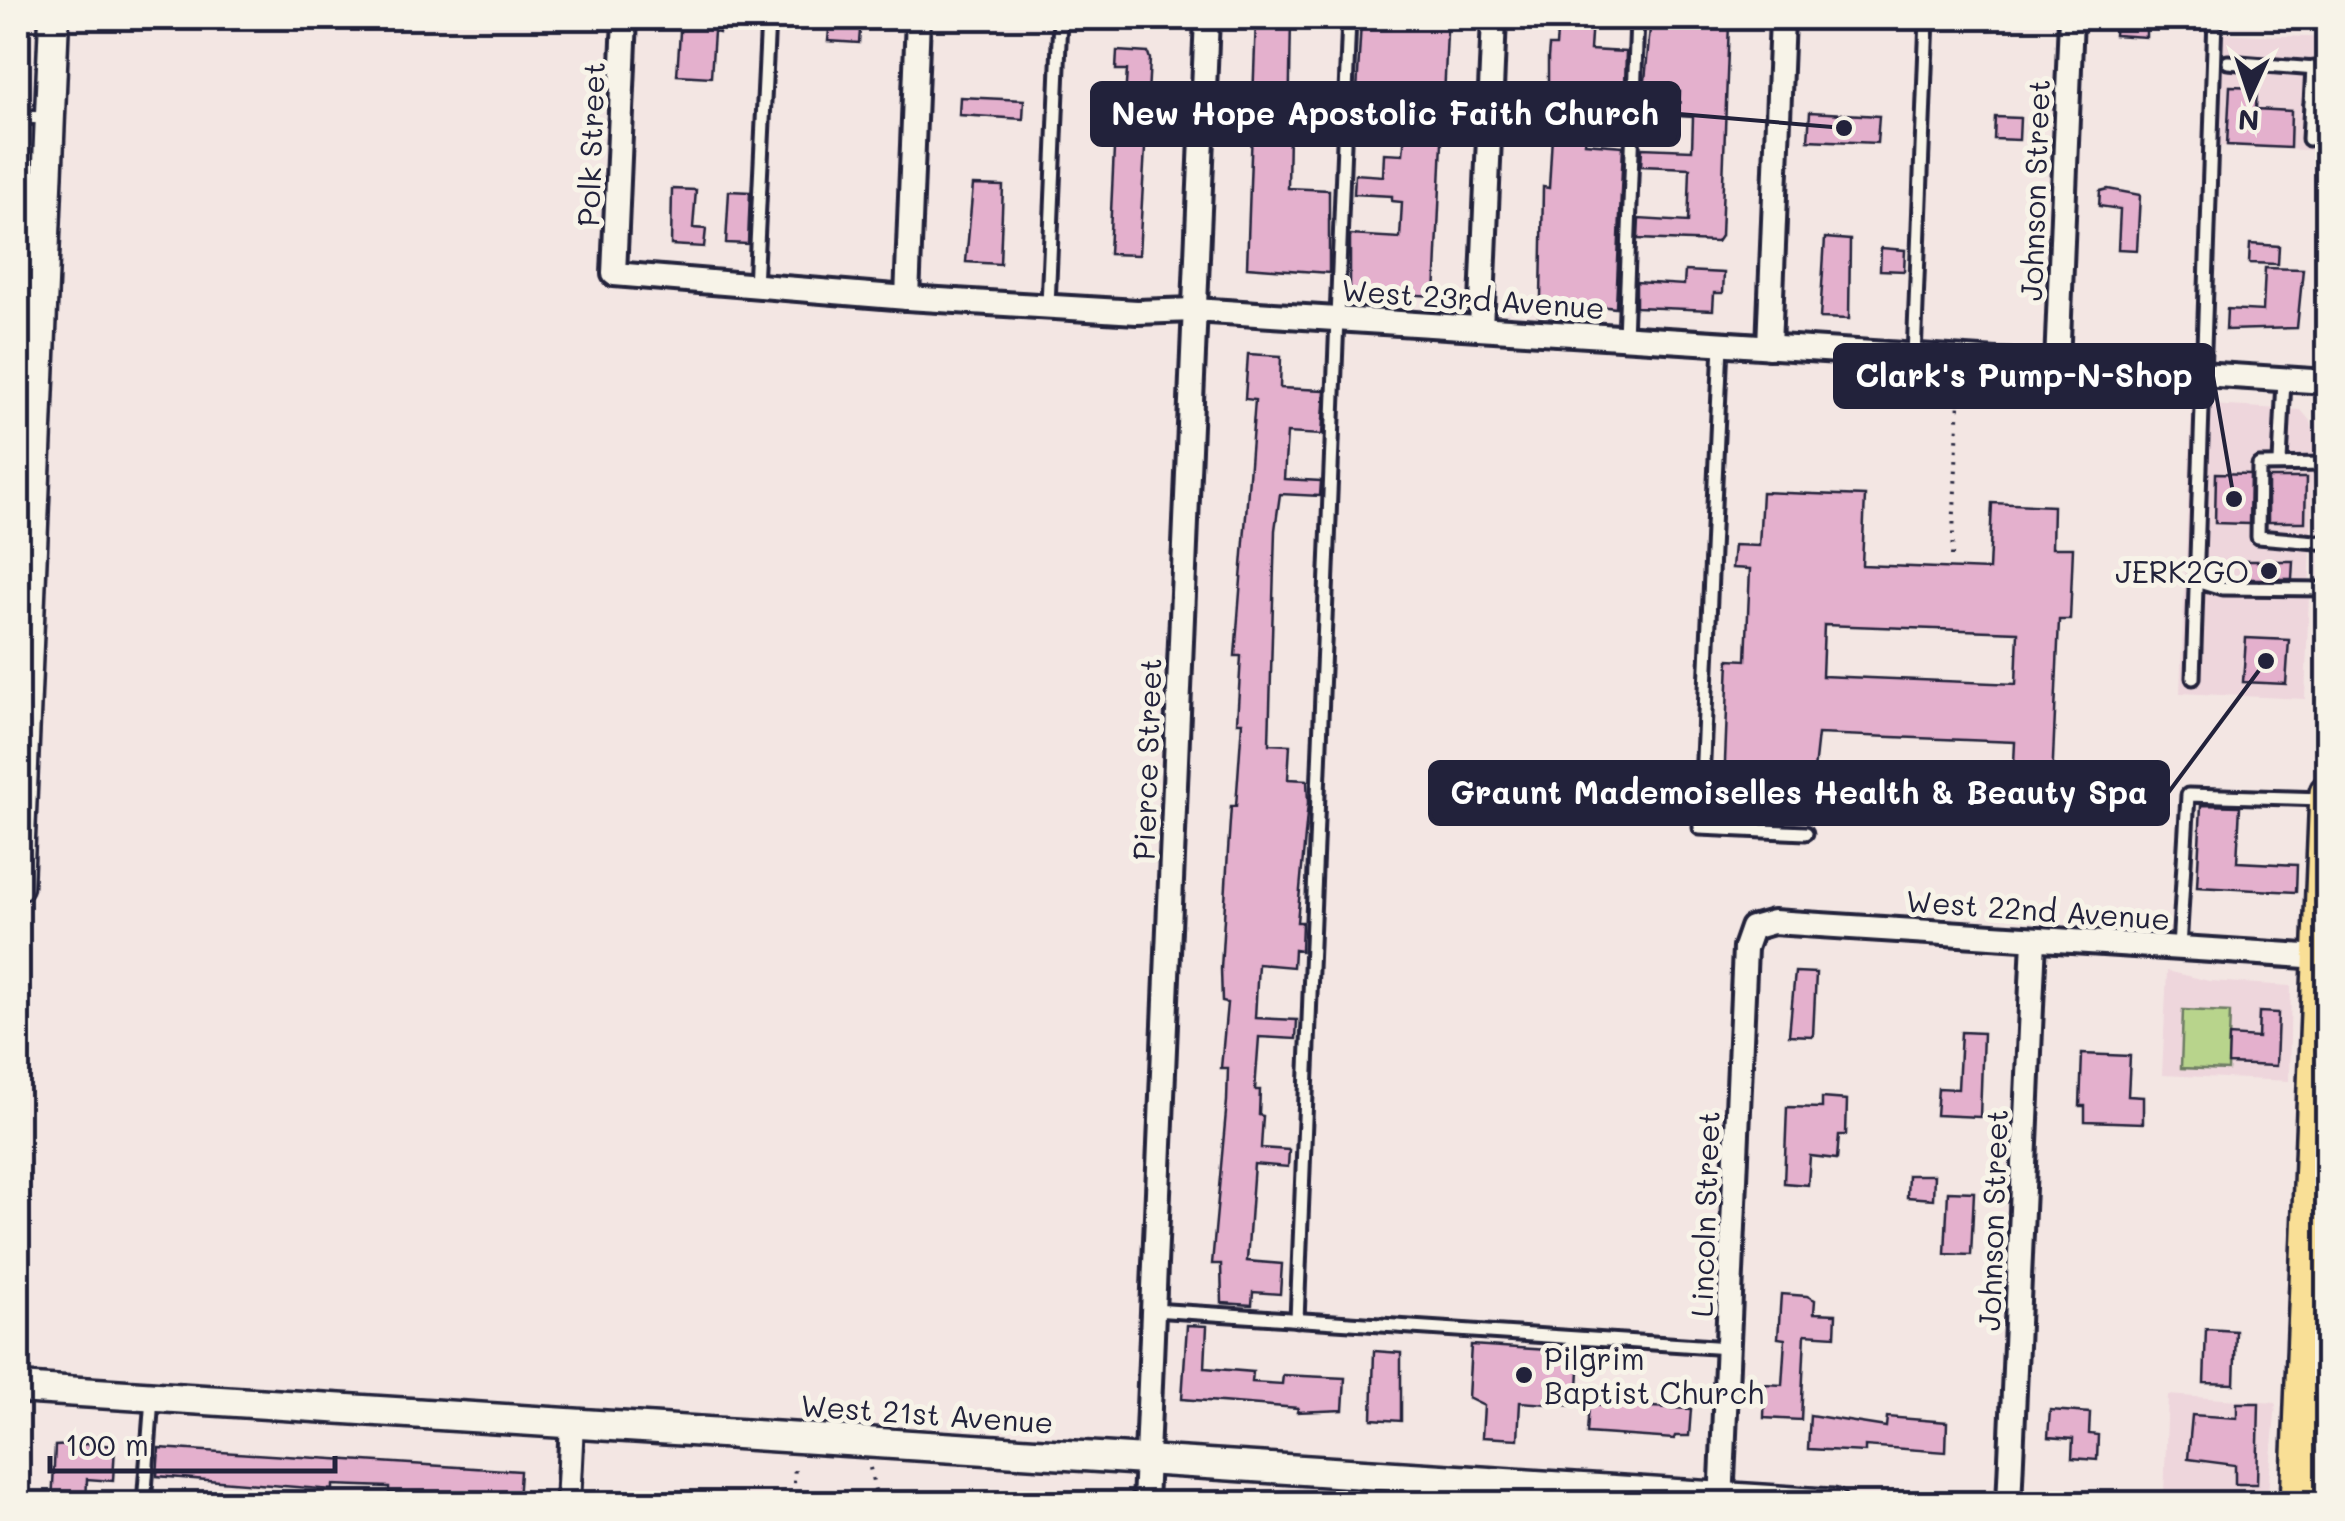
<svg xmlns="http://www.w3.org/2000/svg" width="2345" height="1521" viewBox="0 0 2345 1521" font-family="Mali,sans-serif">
<rect width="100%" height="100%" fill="#f3e6e3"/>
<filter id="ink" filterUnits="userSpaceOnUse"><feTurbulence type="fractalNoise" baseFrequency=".01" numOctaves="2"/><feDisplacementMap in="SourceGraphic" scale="20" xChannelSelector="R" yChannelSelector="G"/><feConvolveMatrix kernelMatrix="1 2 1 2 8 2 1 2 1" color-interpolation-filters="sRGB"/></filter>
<g filter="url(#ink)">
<g fill="#eed6dc">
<polygon points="2222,33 2327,38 2327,151 2217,146"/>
<polygon points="2192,404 2301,410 2311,422 2315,436 2305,699 2180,693"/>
<polygon points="2167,971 2209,981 2291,986 2289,1081 2162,1075"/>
<polygon points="2168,1395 2276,1403 2268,1492 2254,1500 2164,1494"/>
</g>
<polygon fill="#b8d48c" stroke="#6d7b64" stroke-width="2.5" points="2183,1010 2230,1012 2228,1070 2181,1068"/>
<g fill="#e4b0cd" stroke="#22223b" stroke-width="2.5" fill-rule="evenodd">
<polygon points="681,18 720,18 719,33 714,32 711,77 677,75"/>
<polygon points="830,18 861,18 859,43 828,41"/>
<polygon points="1256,18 1291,18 1288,188 1329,190 1329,273 1247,267"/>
<polygon points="1409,18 1444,18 1447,32 1435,296 1350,291 1350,235 1400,238 1402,202 1392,201 1392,196 1354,194 1355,174 1383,176 1384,153 1403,154 1404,144 1405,105 1356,109 1361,22 1408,24"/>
<polygon points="1558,18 1592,18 1590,50 1626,52 1624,116 1587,115 1585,143 1623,146 1616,308 1541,299 1543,187 1549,188 1552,136 1548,135 1548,58 1549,46 1556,46"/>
<polygon points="1651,18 1729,23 1721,236 1717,242 1638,239 1639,219 1688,222 1689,199 1690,168 1641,166 1642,148 1692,150 1693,117 1679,116 1680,92 1644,91"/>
<polygon points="2115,18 2146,18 2146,37 2114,35"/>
<polygon points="1117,51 1148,53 1150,59 1139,255 1109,254 1115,128 1123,128 1127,70 1116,70"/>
<polygon points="2230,86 2257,87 2256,109 2291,111 2290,148 2227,145"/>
<polygon points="960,97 1024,100 1023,119 959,115"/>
<polygon points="1810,112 1879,116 1877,143 1808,140"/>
<polygon points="1995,117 2020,118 2019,140 1994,139"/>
<polygon points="973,185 1003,186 1000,264 966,262"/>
<polygon points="672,189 696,190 693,228 706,229 704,247 671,245"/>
<polygon points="2108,189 2140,195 2137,250 2118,249 2120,209 2099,206 2100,191"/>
<polygon points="729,191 750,192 748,244 726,243"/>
<polygon points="1825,238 1850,240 1849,319 1820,318"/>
<polygon points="2250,244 2279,246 2278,264 2249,263"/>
<polygon points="1881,248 1905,250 1904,271 1880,270"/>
<polygon points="2265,268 2303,269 2297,328 2226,330 2227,309 2263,311"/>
<polygon points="1685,271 1724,273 1723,293 1714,293 1713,310 1636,307 1636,282 1684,285"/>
<polygon points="1248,354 1281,356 1280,388 1325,390 1322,435 1287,433 1284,479 1321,481 1320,496 1280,494 1275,530 1269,744 1290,745 1288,779 1307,780 1308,803 1297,922 1302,922 1301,951 1294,950 1293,967 1258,964 1255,1018 1297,1020 1296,1039 1259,1037 1255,1090 1260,1090 1259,1115 1263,1116 1261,1148 1289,1150 1288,1167 1254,1164 1247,1261 1282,1264 1280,1294 1253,1292 1252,1305 1222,1303 1221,1264 1212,1264 1227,1101 1228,1068 1221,1068 1227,1003 1222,1002 1221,969 1228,851 1231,806 1236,806 1242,722 1237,722 1241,656 1235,656 1255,400 1245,399"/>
<polygon points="2216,473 2250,474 2249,524 2215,523"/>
<polygon points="2268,478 2306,478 2305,522 2268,522"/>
<path d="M 1762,492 L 1865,496 L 1862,565 L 1989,570 L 1992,503 L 2053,506 L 2052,548 L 2073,548 L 2070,620 L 2059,620 L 2051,806 L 2012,804 L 2015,742 L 1818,734 L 1809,815 L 1781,814 L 1781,821 L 1750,820 L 1750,813 L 1723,812 L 1729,659 L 1746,660 L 1750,569 L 1732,568 L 1734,545 L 1759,546 ZM 1824,625 L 2018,632 L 2016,684 L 1822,676 Z"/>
<polygon points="2245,561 2293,561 2292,579 2245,579"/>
<polygon points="2246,638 2289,640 2286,684 2243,682"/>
<polygon points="2201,805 2240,806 2237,862 2297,865 2296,892 2197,887"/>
<polygon points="1795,972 1816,973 1813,1036 1789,1035"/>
<polygon points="2259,1012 2278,1013 2276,1066 2228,1064 2229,1036 2258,1038"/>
<polygon points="1961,1032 1983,1033 1980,1117 1936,1115 1938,1088 1958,1089"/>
<polygon points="2082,1054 2130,1056 2128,1096 2143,1097 2143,1123 2085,1121 2085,1106 2080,1106"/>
<polygon points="1822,1098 1847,1100 1846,1135 1839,1135 1837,1159 1810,1156 1808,1185 1784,1183 1787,1107 1822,1108"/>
<polygon points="1908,1175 1934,1175 1933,1199 1907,1197"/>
<polygon points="1948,1191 1974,1192 1971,1255 1945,1254"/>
<polygon points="1781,1294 1807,1296 1815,1300 1814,1313 1836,1314 1835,1336 1805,1334 1801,1420 1764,1418 1765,1384 1782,1385 1785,1339 1778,1338"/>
<polygon points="1187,1325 1207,1326 1205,1368 1253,1372 1252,1382 1282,1384 1283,1375 1345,1378 1343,1410 1297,1412 1298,1408 1182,1399"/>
<polygon points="2206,1329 2236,1331 2234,1384 2204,1383"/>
<polygon points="1471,1345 1580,1352 1577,1406 1520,1402 1518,1439 1482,1437 1484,1406 1468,1398"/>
<polygon points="1374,1351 1401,1353 1401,1421 1372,1419"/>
<polygon points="2237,1403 2259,1403 2257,1484 2235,1484 2235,1465 2188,1459 2192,1415 2237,1418"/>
<polygon points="1589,1404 1691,1409 1689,1436 1675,1436 1674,1439 1587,1433"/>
<polygon points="2050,1410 2090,1413 2089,1434 2098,1435 2097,1460 2072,1458 2073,1439 2048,1437"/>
<polygon points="1810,1415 1886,1427 1887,1417 1947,1422 1946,1452 1865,1446 1865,1452 1808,1449"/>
<polygon points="90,1444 115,1446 113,1481 87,1479 86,1504 52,1504 55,1446"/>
<polygon points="159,1448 520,1471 518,1502 433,1500 433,1495 389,1493 389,1487 333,1485 333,1490 157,1476"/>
</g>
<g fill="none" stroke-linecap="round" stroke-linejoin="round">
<defs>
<g id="service">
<polyline points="2228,62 2328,70"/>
<polyline points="2311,104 2328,105"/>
<polyline points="18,117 48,118"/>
<polyline points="2309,139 2313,68"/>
<polyline points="755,287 768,18"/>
<polyline points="1048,306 1060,18"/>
<polyline points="1625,338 1637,18"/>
<polyline points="1721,344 1700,828 1806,833"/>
<polyline points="1914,357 1927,18"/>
<polyline points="2280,462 2284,380"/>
<polyline points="2328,464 2259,465 2258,537 2328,543"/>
<polyline points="2196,580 2222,588 2328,589"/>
<polyline points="2193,678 2215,18"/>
<polyline points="2179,948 2188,795 2323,799"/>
<polyline points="1153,1310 1729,1348"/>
<polyline points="1297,1320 1349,18"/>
<polyline points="144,1504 152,1398"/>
</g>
<g id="minor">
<polyline points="625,18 614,274 907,298 1137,312 1194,310 2328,382"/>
<polyline points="907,298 918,18"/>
<polyline points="1481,328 1494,18"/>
<polyline points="1769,347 1782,18"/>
<polyline points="2057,365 2071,18"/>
<polyline points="568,1504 572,1423"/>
<polyline points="1145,1504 1207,18"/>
<polyline points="1721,1504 1745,948 1752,928 1773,922 2321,957"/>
<polyline points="2009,1504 2034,939"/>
</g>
<g id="tertiary">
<polyline points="18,886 54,18"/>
<polyline points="18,1388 1833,1504"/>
</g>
<polyline id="primary" points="2299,1504 2328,793"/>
</defs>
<use href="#service" stroke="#22223b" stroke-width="19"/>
<use href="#minor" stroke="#22223b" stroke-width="30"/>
<use href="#tertiary" stroke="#22223b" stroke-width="35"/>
<use href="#primary" stroke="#22223b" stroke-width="42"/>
<g stroke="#22223b" stroke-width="4" stroke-dasharray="2.5 8" stroke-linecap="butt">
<polyline points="1952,556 1960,376"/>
<polyline points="870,1468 878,1504"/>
<polyline points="793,1504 795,1464"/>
</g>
<use href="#service" stroke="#f7f3e8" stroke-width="11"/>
<use href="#minor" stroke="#f7f3e8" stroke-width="22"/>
<use href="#tertiary" stroke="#f7f3e8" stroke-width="28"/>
<use href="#primary" stroke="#f9df96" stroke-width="35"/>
</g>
</g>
<g fill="#22223b" stroke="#f7f3e8" stroke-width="4">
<circle cx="2269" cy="571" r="10"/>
<circle cx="1524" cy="1375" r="10"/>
</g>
<g text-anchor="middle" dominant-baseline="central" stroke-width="10" stroke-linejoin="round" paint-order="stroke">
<g font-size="30" fill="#22223b" stroke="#f7f3e8">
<text transform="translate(590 144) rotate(-88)">Polk Street</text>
<text transform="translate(2034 190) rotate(-88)">Johnson Street</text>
<text transform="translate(1473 298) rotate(4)">West 23rd Avenue</text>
<text transform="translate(1146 759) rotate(-88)">Pierce Street</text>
<text transform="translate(2038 909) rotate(4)">West 22nd Avenue</text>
<text transform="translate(1704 1214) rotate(-88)">Lincoln Street</text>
<text transform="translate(1992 1220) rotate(-88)">Johnson Street</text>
<text transform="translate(927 1413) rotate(4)">West 21st Avenue</text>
</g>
<g font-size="30" fill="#22223b" stroke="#f7f3e8" text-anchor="end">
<text x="2249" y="571">JERK2GO</text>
<text x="1544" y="1358" text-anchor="start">Pilgrim<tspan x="1544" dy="34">Baptist Church</tspan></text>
</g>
</g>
<path fill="none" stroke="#22223b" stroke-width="4" d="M1844 128L1679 114M2234 499L2213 376M2266 661L2168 793"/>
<g fill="#22223b" stroke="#f7f3e8" stroke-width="4">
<circle cx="1844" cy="128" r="10"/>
<circle cx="2234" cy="499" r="10"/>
<circle cx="2266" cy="661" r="10"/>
</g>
<g fill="#22223b" stroke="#22223b" stroke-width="4">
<rect x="1092" y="83" width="587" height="62" rx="10"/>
<rect x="1835" y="345" width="378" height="62" rx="10"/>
<rect x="1430" y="762" width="738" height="62" rx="10"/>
</g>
<g font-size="32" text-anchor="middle" font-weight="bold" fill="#fff">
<text x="1385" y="125">New Hope Apostolic Faith Church</text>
<text x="2024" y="387">Clark's Pump-N-Shop</text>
<text x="1799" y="804">Graunt Mademoiselles Health &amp; Beauty Spa</text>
</g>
<rect width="2345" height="1521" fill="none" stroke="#f7f3e8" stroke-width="60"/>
<rect x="30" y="30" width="2285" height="1461" fill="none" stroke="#22223b" stroke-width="4" filter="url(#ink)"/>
<g transform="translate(2250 95) rotate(183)" stroke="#f7f3e8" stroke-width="8" paint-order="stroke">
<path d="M0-8L18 38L0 25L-18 38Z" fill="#22223b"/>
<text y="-15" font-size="28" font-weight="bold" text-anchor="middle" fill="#22223b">N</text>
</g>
<path d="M50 1456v15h285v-15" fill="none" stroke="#22223b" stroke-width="5"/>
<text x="65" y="1456" font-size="30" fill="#22223b" stroke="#f7f3e8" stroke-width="8" paint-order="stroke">100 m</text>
</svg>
